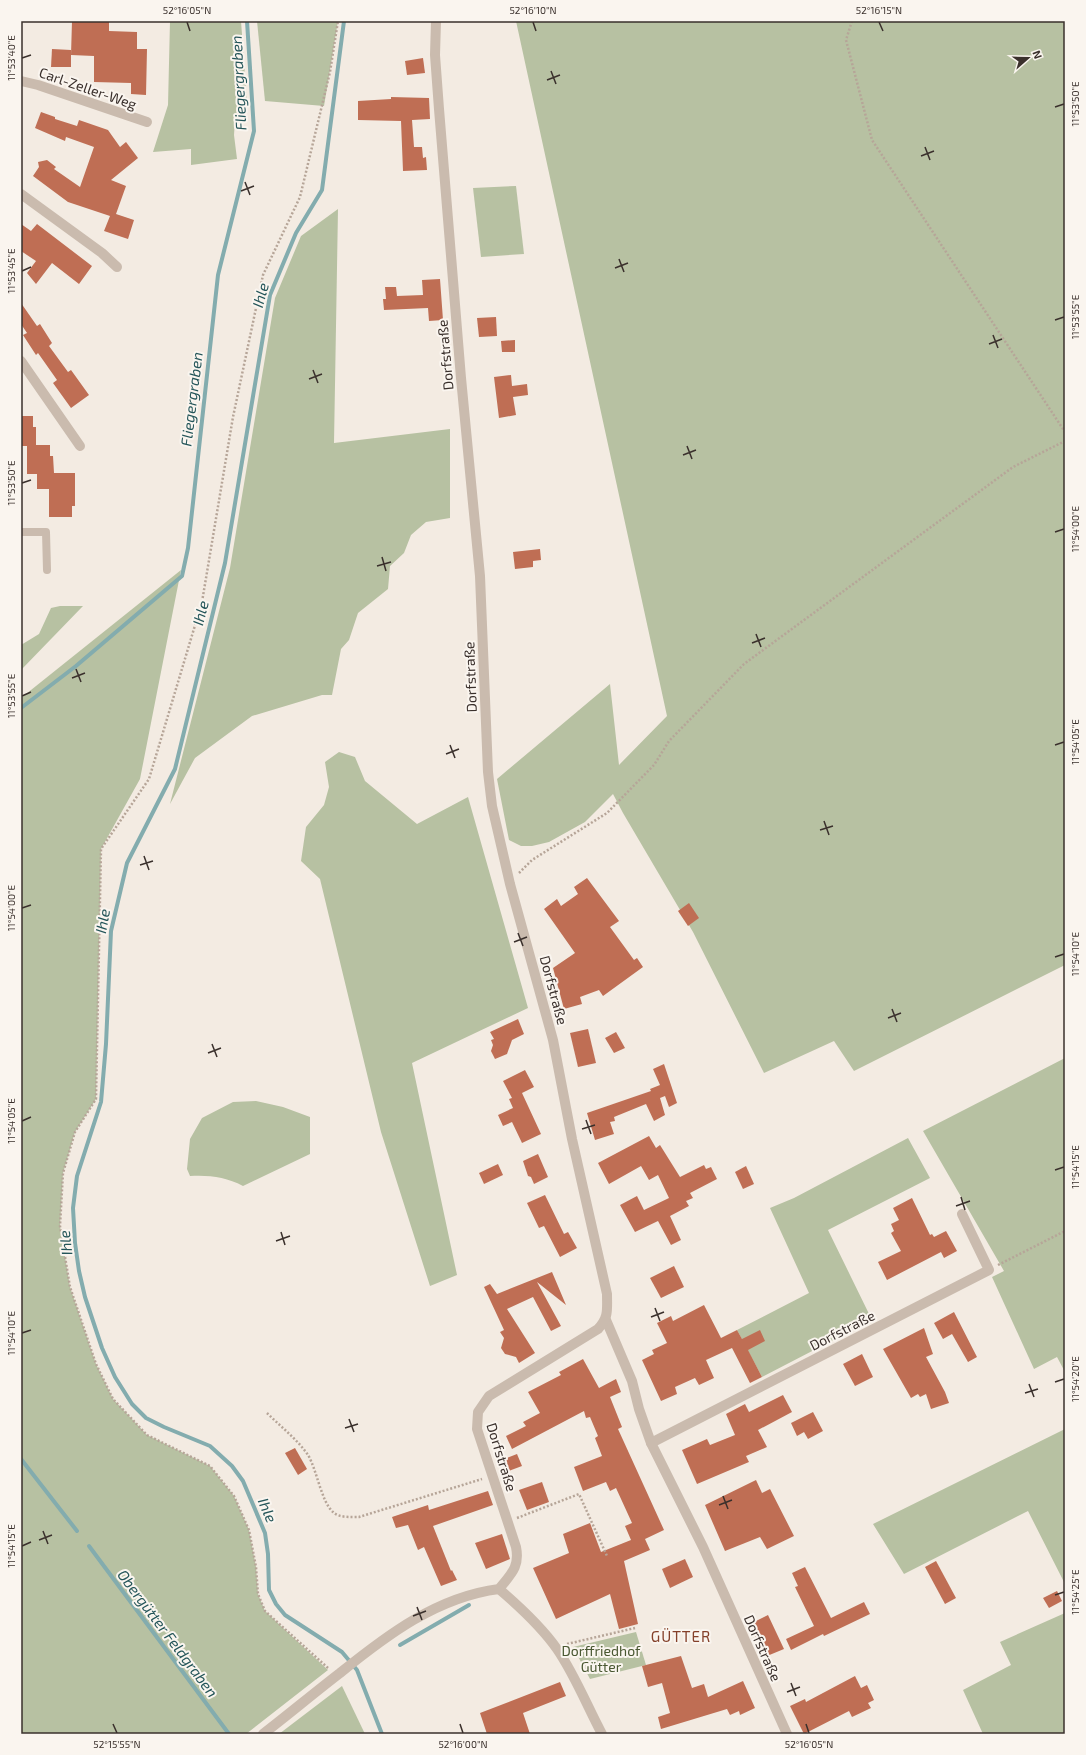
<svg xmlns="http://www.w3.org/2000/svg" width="1086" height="1755" viewBox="0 0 1086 1755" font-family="'Exo 2',sans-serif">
<rect width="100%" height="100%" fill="#f3ebe2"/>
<g fill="#b7c1a2">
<polygon points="170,21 241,21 247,103 235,119 234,135 237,159 191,165 191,149 153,152 168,105"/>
<polygon points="257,21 338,21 324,106 265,101"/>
<polygon points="516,21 1065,21 1065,965 854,1071 834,1041 764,1073 693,932 623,813 613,794 585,822 549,842 532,846 521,846 509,840 497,779 610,684 619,765 667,716"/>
<polygon points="516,186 524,254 481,257 473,188"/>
<polygon points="338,209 334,443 450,429 450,518 426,522 411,535 404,553 390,566 388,589 358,613 349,640 341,649 332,695 322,695 252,716 195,758 170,804 230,568 275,298 301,236"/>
<polygon points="181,570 140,779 101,849 96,1099 75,1132 63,1173 60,1226 70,1287 96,1364 113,1399 147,1435 210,1466 234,1496 249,1530 256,1567 258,1594 265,1611 328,1670 246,1734 21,1734 21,698"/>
<polygon points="60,606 83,606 21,670 21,645 39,634 51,608"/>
<polygon points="339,752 355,757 365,781 417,824 468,797 528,1008 412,1063 457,1275 430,1286 381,1132 320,879 301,861 306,827 324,805 329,787 325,762"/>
<polygon points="1065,1058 1065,1372 1057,1357 1034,1369 992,1277 1004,1271 923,1131"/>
<path d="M 256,1101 L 283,1107 L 310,1117 L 310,1154 L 243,1186 C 226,1177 210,1175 190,1176 L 187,1169 L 190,1139 L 202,1118 L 233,1102 Z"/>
<polygon points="908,1138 930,1178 828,1230 872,1320 762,1377 737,1330 809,1293 770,1208 794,1198"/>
<polygon points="1065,1429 1065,1584 1028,1511 904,1574 873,1524"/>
<polygon points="1065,1613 1065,1734 983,1734 963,1690 1011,1665 1000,1642"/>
<polygon points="636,1632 646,1665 590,1679 573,1647"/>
<polygon points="342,1686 365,1734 279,1734"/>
</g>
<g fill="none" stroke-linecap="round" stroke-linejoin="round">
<g stroke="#83acae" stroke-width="4">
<polyline points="344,21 322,190 296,233 270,295 225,563 175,769 127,863 111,931 106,1044 101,1102 77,1176 73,1208 75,1243 79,1271 85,1297 102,1348 115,1377 132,1404 146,1418 164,1427 210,1446 232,1466 243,1481 265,1533 268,1554 269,1590 276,1604 285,1615 342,1652 357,1670 382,1734"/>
<polyline points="21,708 76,666 182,576 188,548 218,275 254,131 247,21"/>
<polyline points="21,1459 77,1531"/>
<polyline points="89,1546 229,1734"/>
<polyline points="400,1645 469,1605"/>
</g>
</g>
<g fill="#bf6e54">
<polygon points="72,21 109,21 109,31 137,32 137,49 147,49 146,95 131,94 131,83 94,82 94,56 71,55"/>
<polygon points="52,49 71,50 71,67 51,67"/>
<polygon points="423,58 425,73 407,75 405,61"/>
<polygon points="391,97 429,98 430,119 412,120 414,147 422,147 423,158 426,157 427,170 403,171 401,121 358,120 358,101 391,99"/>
<polygon points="41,112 55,117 55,119 77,126 79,120 108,130 120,147 126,142 138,158 111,180 126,186 116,214 134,220 128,239 104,231 110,216 68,202 33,176 39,167 38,162 47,160 56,167 54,169 80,187 94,147 66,137 65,141 35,128"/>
<polygon points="21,224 31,231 37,224 92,266 79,284 52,263 36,284 27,273 36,261 21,251"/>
<polygon points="440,279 443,320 429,321 428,308 384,310 383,299 386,299 385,287 396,287 397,296 423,295 422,280"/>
<polygon points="21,303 37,326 40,324 52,343 49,346 68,372 71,370 89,395 71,408 53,383 57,380 38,353 36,355 23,335 27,333 21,324"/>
<polygon points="496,317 497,336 479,337 477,318"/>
<polygon points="515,340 515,352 502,352 501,341"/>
<polygon points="511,375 512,386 527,384 528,395 513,397 516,415 499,418 494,377"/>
<polygon points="21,416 33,416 33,427 36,427 36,445 50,445 50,456 53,456 54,473 75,473 75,506 72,506 72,517 49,517 49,489 37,489 37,474 27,474 27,446 21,446"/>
<polygon points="540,549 541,560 533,561 533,567 515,569 513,552"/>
<polygon points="587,878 619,921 610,927 634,960 637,958 643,967 603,996 599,990 580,997 582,1004 564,1009 553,968 575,953 544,909 557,899 561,906 578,894 574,887"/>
<polygon points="689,903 699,918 688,926 678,911"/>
<polygon points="518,1019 524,1034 512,1040 507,1054 495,1059 491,1051 493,1045 491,1040 494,1039 490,1032"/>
<polygon points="588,1029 596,1063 578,1067 570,1033"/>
<polygon points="616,1032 625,1048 614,1053 605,1038"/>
<polygon points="664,1064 677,1103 669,1107 665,1096 660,1098 665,1115 654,1121 646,1104 614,1117 615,1121 610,1122 614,1134 595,1140 587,1113 651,1091 650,1089 660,1085 653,1069"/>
<polygon points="525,1070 534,1087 522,1093 541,1134 522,1143 512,1122 503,1126 498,1115 513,1108 509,1099 512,1098 503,1081"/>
<polygon points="649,1136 656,1148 660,1145 680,1177 704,1165 706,1169 711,1167 717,1179 690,1193 693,1198 686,1201 689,1206 670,1216 681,1240 671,1245 658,1221 635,1232 620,1205 637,1196 644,1210 669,1198 658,1175 649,1180 641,1166 609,1184 598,1163"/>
<polygon points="538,1154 548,1177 534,1184 531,1177 528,1176 523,1161"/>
<polygon points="498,1164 503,1175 484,1184 479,1173"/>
<polygon points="746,1166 754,1184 743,1189 735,1172"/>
<polygon points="545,1195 564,1234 568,1232 577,1248 560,1257 544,1226 539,1228 527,1203"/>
<polygon points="912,1198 930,1235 932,1234 934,1237 946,1231 957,1251 944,1258 941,1252 887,1280 878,1262 901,1251 891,1233 894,1231 891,1224 899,1220 893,1208"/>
<polygon points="674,1266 684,1287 661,1298 650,1278"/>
<polygon points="552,1272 566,1305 537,1282 561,1326 551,1331 533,1297 507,1309 535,1353 519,1363 516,1357 505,1354 501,1348 504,1338 500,1332 504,1330 484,1287 490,1284 497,1294"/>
<polygon points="704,1305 721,1338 737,1330 742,1339 760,1330 765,1341 748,1350 762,1377 750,1383 732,1348 706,1360 714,1378 699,1385 695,1378 675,1387 677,1394 661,1401 642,1360 654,1354 652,1350 667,1343 657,1323 671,1316 673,1321"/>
<polygon points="954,1312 977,1357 968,1362 952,1334 943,1339 934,1323"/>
<polygon points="924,1328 933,1354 926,1357 945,1392 949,1403 931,1409 926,1394 920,1397 918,1394 911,1398 883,1349"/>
<polygon points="862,1354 873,1377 855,1386 843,1364"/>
<polygon points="583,1359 599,1388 616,1379 621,1392 610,1397 622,1427 618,1429 664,1530 645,1539 650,1550 624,1561 638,1624 619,1629 610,1594 556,1619 533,1568 569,1553 563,1534 590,1523 601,1552 631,1540 625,1526 632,1523 616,1488 610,1491 606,1482 583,1491 574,1467 602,1456 595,1438 598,1436 590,1417 586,1418 584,1411 512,1449 506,1436 526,1426 523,1422 540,1413 528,1392 561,1375 559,1372"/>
<polygon points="783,1395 792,1412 758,1430 767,1447 746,1456 749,1462 697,1484 682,1450 707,1439 710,1445 735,1435 726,1414 745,1404 749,1412"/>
<polygon points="813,1412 823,1431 808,1439 804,1432 797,1436 791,1423"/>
<polygon points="295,1448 307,1469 298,1475 285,1453"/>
<polygon points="517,1454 522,1466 506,1472 501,1460"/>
<polygon points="756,1480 762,1493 770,1489 794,1536 767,1549 760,1537 725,1551 705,1505"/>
<polygon points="542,1482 549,1502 527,1510 519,1490"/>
<polygon points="488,1491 493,1505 433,1526 451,1571 452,1570 457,1580 441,1586 424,1547 418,1550 408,1525 396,1528 392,1517 428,1505 429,1510"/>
<polygon points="502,1534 510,1559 486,1569 475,1543"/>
<polygon points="685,1559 693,1577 670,1588 662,1569"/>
<polygon points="936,1561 956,1598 945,1604 925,1567"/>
<polygon points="805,1567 831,1618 864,1602 870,1614 824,1636 823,1634 791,1650 786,1639 814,1626 795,1587 798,1586 792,1573"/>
<polygon points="1057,1591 1062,1601 1049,1608 1043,1598"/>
<polygon points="768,1615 784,1649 767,1656 764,1649 762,1650 750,1624"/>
<polygon points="681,1656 692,1688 704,1684 708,1697 743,1681 755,1708 740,1715 739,1711 730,1715 727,1709 661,1729 658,1717 670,1713 662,1683 648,1687 642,1666"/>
<polygon points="855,1676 861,1688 867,1685 874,1700 868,1703 871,1708 852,1717 849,1711 804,1734 790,1706 805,1699 806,1702"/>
<polygon points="560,1682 566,1696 523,1713 530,1734 487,1734 480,1713"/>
</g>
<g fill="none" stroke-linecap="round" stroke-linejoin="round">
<g stroke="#b6a598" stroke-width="2.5" stroke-dasharray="2 2" stroke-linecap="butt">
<polyline points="852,21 846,40 872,140 1065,432"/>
<polyline points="519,873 532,860 607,813 654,765 669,741 744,664 1013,467 1065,441"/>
<polyline points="998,1265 1065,1231"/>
<path d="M 267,1413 C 281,1427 297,1439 308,1455 C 317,1470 321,1501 333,1512 C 339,1518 351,1517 359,1517 L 482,1479"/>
<polyline points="517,1518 579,1494 607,1556"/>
<polyline points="567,1644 635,1628"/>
<polyline points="328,1668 265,1611 258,1594 256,1567 249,1530 234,1496 210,1466 147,1435 113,1399 96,1364 70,1287 60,1226 63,1173 75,1132 96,1099 101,849 149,779 202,602 233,417 263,275 300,197 330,72 338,21"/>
</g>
<polyline stroke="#cabbae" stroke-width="8" points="21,532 46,532 47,570"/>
<g stroke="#cabbae" stroke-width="10">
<polyline points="21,81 38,85 147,122"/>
<polyline points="21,194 102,253 117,267"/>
<polyline points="21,361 80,446"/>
<polyline points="606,1320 632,1381 639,1409 651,1443 703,1547 787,1734"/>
<polyline points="651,1443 989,1270 962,1214"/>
<path d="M 499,1589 C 520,1607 541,1626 557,1649 C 575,1675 587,1706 602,1734"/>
<path d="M 263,1734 C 289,1714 314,1693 340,1673 C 387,1635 437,1597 499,1589 C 511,1574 520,1567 516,1547 L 477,1429 L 478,1412 L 489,1396 L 598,1329 C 609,1317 607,1310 607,1294 L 572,1139 L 553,1040 L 510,884 L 492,806 L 488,772 L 480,576 L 461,378 L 439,109 L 435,55 L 436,21"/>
</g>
</g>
<path fill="none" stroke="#3a302c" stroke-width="1.5" d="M 187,22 L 190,31M 533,22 L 536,31M 879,22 L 883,31M 22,58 L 31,55M 551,71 L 556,84M 547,80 L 560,75M 1055,107 L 1064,104M 925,147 L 930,160M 921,156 L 934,151M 245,182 L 250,195M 241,191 L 254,186M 619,259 L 624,272M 615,268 L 628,263M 22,271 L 31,267M 1055,320 L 1064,317M 993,335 L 998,348M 989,344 L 1002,339M 313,370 L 318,383M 309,379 L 322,374M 687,446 L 692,459M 683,455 L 696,450M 22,483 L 31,480M 1055,532 L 1064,529M 382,557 L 386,571M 377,566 L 391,562M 756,634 L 761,647M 752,643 L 765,638M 76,669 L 81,682M 72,678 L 85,673M 22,696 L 31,692M 450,745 L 455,758M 1055,745 L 1064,742M 446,754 L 459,749M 824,821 L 829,835M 820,830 L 833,826M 144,856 L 149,870M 140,865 L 153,861M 22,908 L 31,905M 518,933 L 523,946M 514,942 L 527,937M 1055,957 L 1064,954M 892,1009 L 897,1022M 888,1018 L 901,1013M 212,1044 L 217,1057M 208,1053 L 221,1048M 586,1120 L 591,1134M 22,1121 L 31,1117M 582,1129 L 595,1125M 1055,1170 L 1064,1167M 961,1197 L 965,1210M 956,1206 L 970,1201M 281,1232 L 285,1245M 276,1241 L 290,1236M 655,1308 L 660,1321M 651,1317 L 664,1312M 22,1333 L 31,1330M 1055,1382 L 1064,1379M 1029,1384 L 1034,1397M 1025,1393 L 1038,1389M 349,1419 L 354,1432M 345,1428 L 358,1424M 723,1496 L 728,1509M 719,1505 L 732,1500M 43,1531 L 48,1544M 39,1540 L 52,1535M 22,1546 L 31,1542M 1055,1595 L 1064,1592M 417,1607 L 422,1620M 413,1616 L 426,1611M 791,1683 L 796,1696M 787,1692 L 800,1687M 113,1724 L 117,1733M 460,1724 L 463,1733M 806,1724 L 809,1733"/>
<g text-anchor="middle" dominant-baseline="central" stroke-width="4" stroke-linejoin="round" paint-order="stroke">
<g font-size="14" fill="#3a302c" stroke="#faf5ef">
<text transform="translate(88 88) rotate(19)">Carl-Zeller-Weg</text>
<text transform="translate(445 355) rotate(-95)">Dorfstraße</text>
<text transform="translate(470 677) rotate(-92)">Dorfstraße</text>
<text transform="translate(554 990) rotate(75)">Dorfstraße</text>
<text transform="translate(842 1330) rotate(-27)">Dorfstraße</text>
<text transform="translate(502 1457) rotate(73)">Dorfstraße</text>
<text transform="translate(763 1648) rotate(66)">Dorfstraße</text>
</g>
<g font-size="14" fill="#495731" stroke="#faf5ef">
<text x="601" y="1650">Dorffriedhof<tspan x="601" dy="16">Gütter</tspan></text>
</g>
<g font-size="15" font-style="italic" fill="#245559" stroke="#faf5ef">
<text transform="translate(238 83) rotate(-93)">Fliegergraben</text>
<text transform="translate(260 295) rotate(-75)">Ihle</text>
<text transform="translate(191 399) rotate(-83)">Fliegergraben</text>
<text transform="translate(200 613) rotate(-76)">Ihle</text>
<text transform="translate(102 921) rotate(-80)">Ihle</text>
<text transform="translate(65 1243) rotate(-97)">Ihle</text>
<text transform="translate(268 1510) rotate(67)">Ihle</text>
<text transform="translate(168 1633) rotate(53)">Obergütter Feldgraben</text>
</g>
<g font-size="15" letter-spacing="1" fill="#84402a" stroke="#faf5ef">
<text x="681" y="1636">GÜTTER</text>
</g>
</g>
<rect width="1086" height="1755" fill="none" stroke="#faf5ef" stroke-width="44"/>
<g transform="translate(1028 58) rotate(70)" stroke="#faf5ef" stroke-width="3" paint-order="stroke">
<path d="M0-3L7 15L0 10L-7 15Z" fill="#3a302c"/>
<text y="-6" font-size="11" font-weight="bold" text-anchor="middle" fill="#3a302c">N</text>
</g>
<rect x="22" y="22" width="1042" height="1711" fill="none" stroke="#3a302c" stroke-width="1.5"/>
<g font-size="10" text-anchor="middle" fill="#3a302c">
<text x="187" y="14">52°16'05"N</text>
<text x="533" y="14">52°16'10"N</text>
<text x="879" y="14">52°16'15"N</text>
<text transform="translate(11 58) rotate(-90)" y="4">11°53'40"E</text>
<text transform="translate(1075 104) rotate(-90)" y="4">11°53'50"E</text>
<text transform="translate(11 271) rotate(-90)" y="4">11°53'45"E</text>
<text transform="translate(1075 317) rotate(-90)" y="4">11°53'55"E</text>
<text transform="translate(11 483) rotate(-90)" y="4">11°53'50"E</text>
<text transform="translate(1075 529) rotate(-90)" y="4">11°54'00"E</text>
<text transform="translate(11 696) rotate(-90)" y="4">11°53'55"E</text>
<text transform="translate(1075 742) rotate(-90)" y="4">11°54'05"E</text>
<text transform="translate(11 908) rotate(-90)" y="4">11°54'00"E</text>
<text transform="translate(1075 954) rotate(-90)" y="4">11°54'10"E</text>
<text transform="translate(11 1121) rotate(-90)" y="4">11°54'05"E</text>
<text transform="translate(1075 1167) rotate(-90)" y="4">11°54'15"E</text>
<text transform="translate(11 1333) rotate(-90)" y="4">11°54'10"E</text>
<text transform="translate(1075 1379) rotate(-90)" y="4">11°54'20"E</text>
<text transform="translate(11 1546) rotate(-90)" y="4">11°54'15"E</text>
<text transform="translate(1075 1592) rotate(-90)" y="4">11°54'25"E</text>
<text x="117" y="1748">52°15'55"N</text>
<text x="463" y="1748">52°16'00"N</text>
<text x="809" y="1748">52°16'05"N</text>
</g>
</svg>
